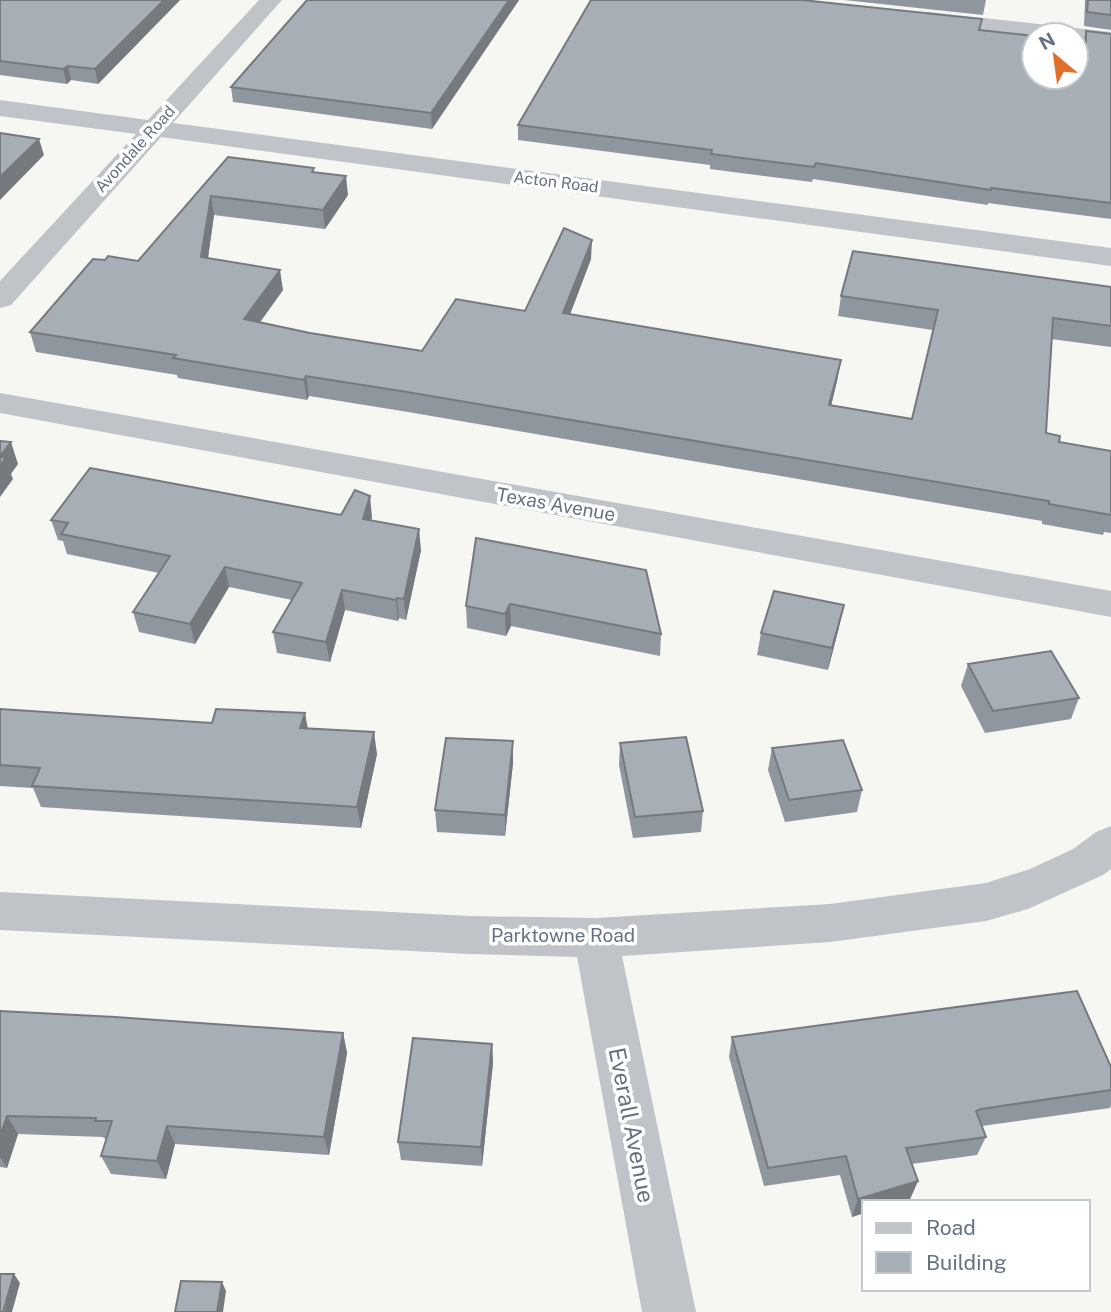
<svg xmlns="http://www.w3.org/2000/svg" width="1111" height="1312" viewBox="0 0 1111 1312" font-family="'Public Sans',sans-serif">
<rect width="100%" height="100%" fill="#f6f7f3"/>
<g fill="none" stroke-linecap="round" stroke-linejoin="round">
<g fill="#c0c3c7" fill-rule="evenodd">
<polygon points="259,0 282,0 173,123 1111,248 1111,266 161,137 11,305 0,308 0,281 136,134 0,116 0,100 148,120"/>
<polygon points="928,12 1111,32 1111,46 1076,42 1076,35 1034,35 1034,38 920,24 916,19 920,14"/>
<polygon points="0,393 1111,591 1111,617 0,413"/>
<polygon points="1111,826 1111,869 1103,875 1028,909 986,921 830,942 622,956 696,1312 642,1312 577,957 470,954 0,930 0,892 470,916 596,918 830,904 986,883 1030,869 1073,849 1096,832"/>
</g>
</g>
<g fill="#90969d">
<polygon points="0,0 180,0 98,84 71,80 67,84 0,75"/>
<polygon points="307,0 519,0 432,129 233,102 231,87"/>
<polygon points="844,0 986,0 983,15"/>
<polygon points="1085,0 1111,0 1111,30 1084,26"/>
<polygon points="979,30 1083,42 1086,31 1111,34 1111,219 988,203 988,205 813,179 812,182 710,169 710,165 518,140 518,125"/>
<polygon points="228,157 315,172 348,195 325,229 214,215 208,259 283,290 260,322 310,333 422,351 525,311 591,259 570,314 841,360 837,381 831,406 912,419 933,330 838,316 841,296 1111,287 1111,347 1051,339 1046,433 1059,442 1111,451 1111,533 1104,532 1103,535 1042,524 1042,521 408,412 309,396 307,400 178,378 177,375 36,352 30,332 105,260 138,261"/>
<polygon points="341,515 372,517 371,520 421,550 406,620 399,618 398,621 345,610 330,662 277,653 273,632 292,600 229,587 195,644 139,632 133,612 159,573 67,554 63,541 58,540 51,520"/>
<polygon points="476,538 661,634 660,656 511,626 506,636 467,628 466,606"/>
<polygon points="839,627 828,670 757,655 761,633"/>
<polygon points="968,664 1079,698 1071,719 985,733 961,686"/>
<polygon points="0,709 308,729 377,754 361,828 41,807 33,788 0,786"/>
<polygon points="513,741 513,763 505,836 437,832 435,810"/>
<polygon points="620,743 703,811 701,832 633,838 619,765"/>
<polygon points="772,748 862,790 857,812 785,822 768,770"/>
<polygon points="0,1011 343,1033 347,1053 329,1155 175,1144 166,1179 111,1174 101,1156 106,1139 105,1139 103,1137 18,1134 7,1168 0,1167"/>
<polygon points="732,1037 1111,1067 1111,1105 1110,1108 982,1126 986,1137 977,1155 912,1164 918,1181 910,1199 864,1202 864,1213 852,1217 840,1175 764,1186 729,1057"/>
<polygon points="492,1044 493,1063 482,1166 401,1160 398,1142"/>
</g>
<g fill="#767a7f">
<polygon points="164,0 180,0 98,84 95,69"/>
<polygon points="509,0 519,0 432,129 431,113"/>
<polygon points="68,66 71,80 67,84 63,69"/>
<polygon points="39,139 44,155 0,200 0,177"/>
<polygon points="346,176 348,195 325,229 323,210"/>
<polygon points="211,196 214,215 205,277 201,257"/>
<polygon points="592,240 591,259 563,333 563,313"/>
<polygon points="280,270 283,290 248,339 244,319"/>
<polygon points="841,360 837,381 826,426 829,405"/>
<polygon points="306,376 309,396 307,400 304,380"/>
<polygon points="11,442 18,464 11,474 13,479 0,497 0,456"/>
<polygon points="370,496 372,517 365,539 363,519"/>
<polygon points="419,529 421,550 406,620 404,599"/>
<polygon points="225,567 229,587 195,644 190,624"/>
<polygon points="342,590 345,610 330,662 326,642"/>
<polygon points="397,598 399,618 398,621 396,600"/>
<polygon points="510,604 511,626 506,636 505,614"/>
<polygon points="844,605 839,627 828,670 832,648"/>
<polygon points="305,713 309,735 300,728"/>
<polygon points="374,732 377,754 361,828 357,807"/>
<polygon points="513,741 513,763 505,836 505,815"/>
<polygon points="343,1033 347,1053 329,1155 324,1137"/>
<polygon points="492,1044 493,1063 482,1166 481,1147"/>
<polygon points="7,1116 18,1134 7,1168 0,1157 0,1136"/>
<polygon points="167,1126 175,1144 166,1179 157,1161"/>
<polygon points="918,1181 910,1199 901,1202 864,1202 864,1213 852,1217 858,1199"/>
<polygon points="14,1274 20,1283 12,1312 4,1312"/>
<polygon points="222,1282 226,1291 223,1312 217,1312"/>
</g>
<g fill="#a8aeb6" stroke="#767a7f" stroke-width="2">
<polygon points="0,0 164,0 95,69 68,66 63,69 0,61"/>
<polygon points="307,0 509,0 431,113 231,87"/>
<polygon points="591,0 802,0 982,19 979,30 1034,36 1034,77 1076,77 1076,41 1086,42 1086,31 1111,34 1111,203 991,188 991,190 816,163 814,167 711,154 712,150 518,125"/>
<polygon points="1088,0 1111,0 1111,15 1087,12"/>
<polygon points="0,133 39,139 0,177"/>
<polygon points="228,157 314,168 312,172 346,176 323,210 211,196 201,257 280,270 244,319 310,333 422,351 456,299 525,311 564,228 592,240 563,313 841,360 829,405 912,419 938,310 841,296 853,251 1111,287 1111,326 1053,318 1046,433 1060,436 1059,442 1111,451 1111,515 1049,504 1049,501 407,392 306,376 304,380 173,358 176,355 30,332 93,259 105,260 108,256 138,261"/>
<polygon points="0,441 11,442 0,456"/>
<polygon points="0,457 6,458 0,465"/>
<polygon points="90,468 341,515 355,490 370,496 363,519 419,529 404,599 397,598 396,600 342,590 326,642 273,632 302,583 225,567 190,624 133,612 170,556 61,534 68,523 51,520"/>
<polygon points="476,538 646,570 661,634 510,604 505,614 466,606"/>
<polygon points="774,591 844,605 832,648 761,633"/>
<polygon points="1051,651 1079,698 993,711 968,664"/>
<polygon points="0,709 212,723 216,709 305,713 300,728 374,732 357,807 32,786 40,768 0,765"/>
<polygon points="686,737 703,811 635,817 620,743"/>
<polygon points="446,738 513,741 505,815 435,810"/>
<polygon points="843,740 862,790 789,800 772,748"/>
<polygon points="1077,991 1111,1067 1111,1090 981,1109 976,1111 986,1137 906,1148 918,1181 858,1199 846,1156 768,1168 732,1037"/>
<polygon points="0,1011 115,1017 343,1033 324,1137 167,1126 157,1161 101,1156 112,1121 95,1121 96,1118 7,1116 0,1136"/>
<polygon points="413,1038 492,1044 481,1147 398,1142"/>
<polygon points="0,1274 14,1274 3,1312 0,1312"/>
<polygon points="181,1281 222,1282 217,1312 175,1312"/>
</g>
<g text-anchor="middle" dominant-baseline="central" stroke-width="7" stroke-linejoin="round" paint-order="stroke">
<g font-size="16" fill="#667284" stroke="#fff">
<text transform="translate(135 149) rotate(-48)">Avondale Road</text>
<text transform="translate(556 182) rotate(7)">Acton Road</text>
</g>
<g font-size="19" fill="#667284" stroke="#fff">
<text transform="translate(556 504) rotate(10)">Texas Avenue</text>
<text x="563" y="935">Parktowne Road</text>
</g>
<g font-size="23" fill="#667284" stroke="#fff">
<text transform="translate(632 1125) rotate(79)">Everall Avenue</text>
</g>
</g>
<rect x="862" y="1200" width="228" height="91" fill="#ffffff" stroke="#c2c7ce" stroke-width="2"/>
<rect x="876" y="1223" width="35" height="10" fill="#c0c3c7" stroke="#c2c7ce" stroke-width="2"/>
<text x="926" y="1235" font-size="21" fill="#667284">Road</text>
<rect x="876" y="1252" width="35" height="21" fill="#a8aeb6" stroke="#c2c7ce" stroke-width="2"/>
<text x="926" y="1270" font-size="21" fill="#667284">Building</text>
<g transform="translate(1055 56) rotate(331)"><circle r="33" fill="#ffffff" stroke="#c2c7ce" stroke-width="2"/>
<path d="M0-5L12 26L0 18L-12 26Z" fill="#df6f2b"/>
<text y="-10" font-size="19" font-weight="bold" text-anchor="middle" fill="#667284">N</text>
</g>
</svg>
